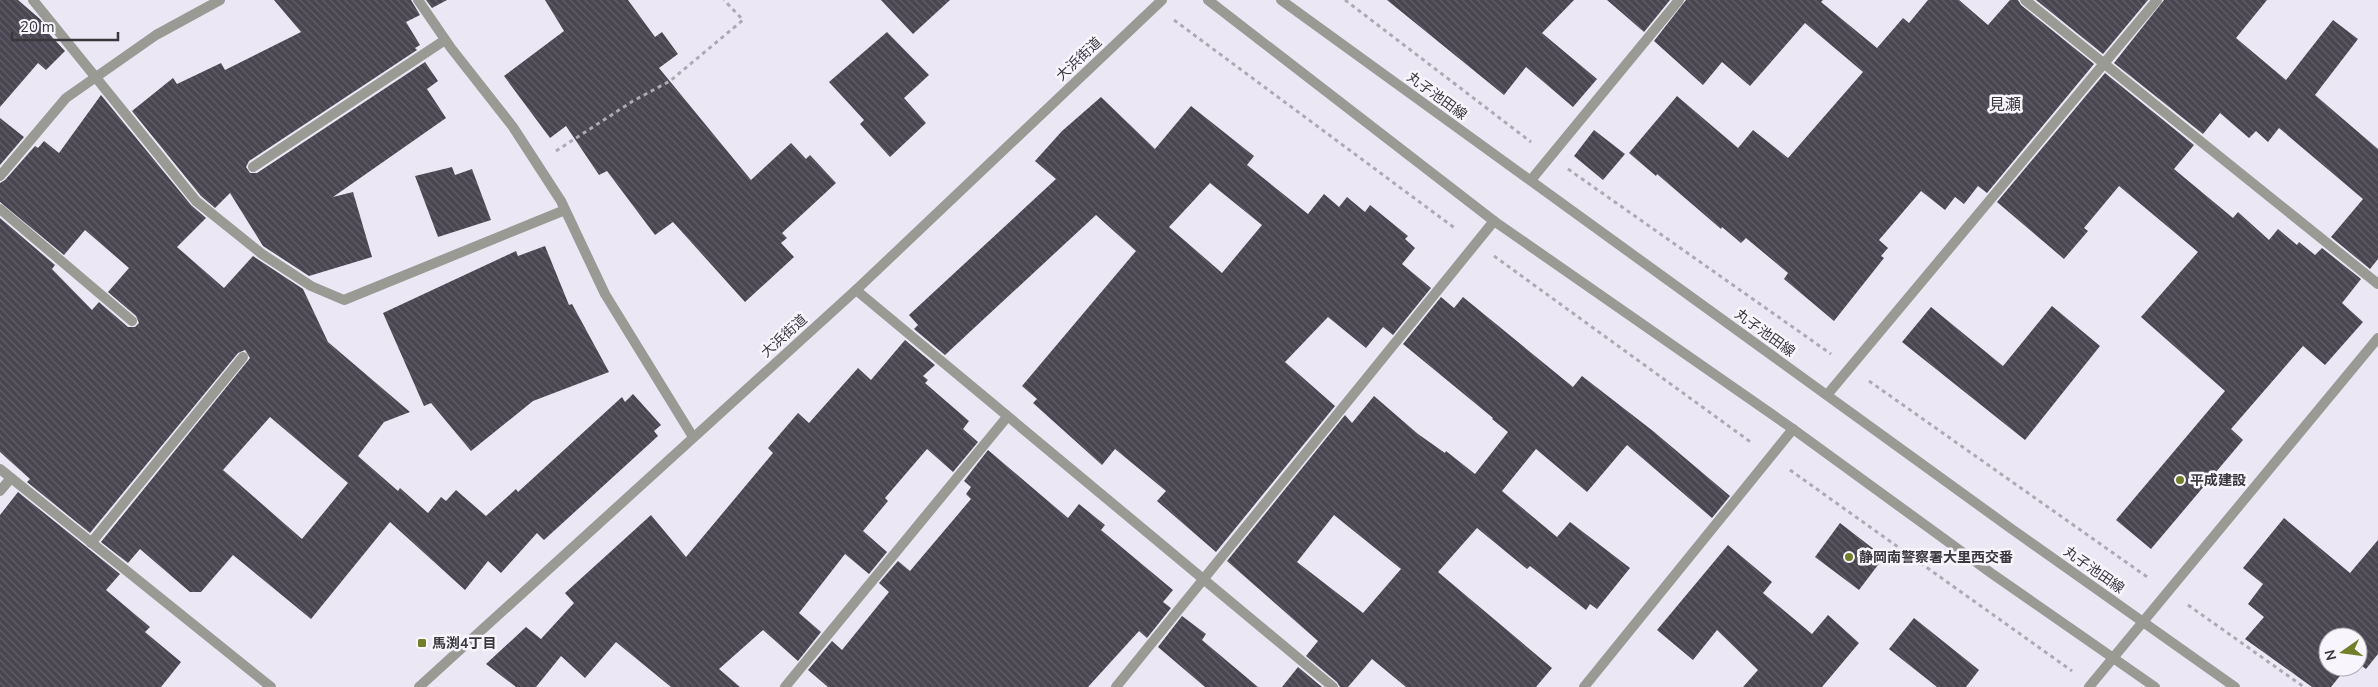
<svg xmlns="http://www.w3.org/2000/svg" width="2378" height="687" viewBox="0 0 2378 687" font-family="'Nunito Sans','Noto Sans JP',sans-serif">
<defs>
<pattern id="building-back-hatch" width="6" height="6" patternUnits="userSpaceOnUse" patternTransform="scale(1.25)"><rect width="6" height="6" fill="#4a4651"/><path d="M-1 5l2 2M0 0l6 6M5-1l2 2" fill="none" stroke="#625f68"/></pattern>
</defs>
<rect width="100%" height="100%" fill="#ebe7f4"/>
<g fill="url(#building-back-hatch)" fill-rule="evenodd">
<polygon points="0,0 18,0 40,19 43,23 41,25 65,51 46,70 38,63 0,107"/>
<polygon points="274,0 411,0 420,15 406,22 420,45 415,48 417,50 249,161 246,167 250,173 257,173 425,62 438,81 427,89 446,118 333,197 353,192 372,257 309,276 263,246 230,193 215,208 201,196 132,111 173,78 177,84 221,63 225,70 301,32"/>
<polygon points="426,0 447,0 432,8"/>
<polygon points="545,0 628,0 655,37 662,32 678,54 659,68 751,180 791,143 806,159 810,155 836,183 782,233 787,238 781,243 794,257 745,302 673,222 655,235 607,171 599,175 566,126 550,138 504,76 564,31"/>
<polygon points="881,0 950,0 913,34"/>
<polygon points="1387,0 1574,0 1542,33 1597,79 1573,107 1526,67 1504,95"/>
<polygon points="1607,0 1670,0 1644,32"/>
<polygon points="1686,0 1823,0 1821,2 1877,48 1903,18 1909,23 1928,0 1959,0 1988,25 2010,0 2018,0 2021,5 2094,64 1987,193 1978,186 1964,204 1955,197 1945,210 1921,191 1879,240 1888,248 1881,256 1884,258 1834,321 1784,279 1788,273 1746,238 1741,243 1722,227 1721,229 1657,174 1656,176 1629,153 1677,96 1738,148 1753,130 1788,158 1863,72 1805,23 1750,86 1722,62 1703,85 1654,41"/>
<polygon points="2036,0 2148,0 2103,54"/>
<polygon points="2164,0 2267,0 2236,38 2286,80 2333,20 2358,39 2315,95 2378,149 2378,259 2370,269 2331,237 2363,199 2279,128 2268,142 2256,131 2249,138 2220,113 2203,134 2114,63"/>
<polygon points="887,32 929,75 904,98 926,123 890,157 860,124 864,120 829,82"/>
<polygon points="2105,73 2194,145 2174,169 2233,218 2238,212 2269,240 2278,229 2297,245 2299,242 2315,255 2322,248 2361,279 2342,303 2363,322 2325,365 2303,346 2231,429 2243,440 2151,549 2116,520 2225,391 2141,317 2198,252 2119,186 2084,228 2088,231 2064,259 1997,202"/>
<path d="M 101,95 L 191,205 L 206,218 L 177,247 L 224,288 L 253,256 L 303,289 L 328,342 L 410,412 L 384,422 L 358,456 L 398,491 L 400,488 L 428,513 L 441,497 L 446,501 L 456,490 L 486,516 L 516,489 L 518,492 L 622,397 L 625,402 L 633,394 L 661,425 L 654,431 L 658,436 L 544,540 L 537,533 L 501,573 L 488,561 L 465,590 L 390,522 L 311,619 L 233,555 L 201,592 L 190,592 L 140,549 L 128,563 L 101,542 L 250,358 L 245,350 L 238,353 L 90,533 L 27,482 L 30,479 L 0,452 L 0,218 L 55,265 L 52,269 L 92,310 L 99,302 L 128,327 L 135,327 L 139,323 L 136,316 L 108,292 L 129,268 L 85,230 L 64,255 L 0,202 L 0,183 L 5,180 L 35,146 L 38,148 L 44,141 L 59,153 ZM 270,417 L 348,483 L 302,539 L 223,470 Z"/>
<path d="M 1101,97 L 1155,149 L 1191,106 L 1254,156 L 1247,165 L 1308,214 L 1324,194 L 1339,207 L 1347,197 L 1365,212 L 1370,205 L 1408,236 L 1405,239 L 1415,248 L 1402,264 L 1431,288 L 1393,335 L 1383,327 L 1366,348 L 1328,317 L 1285,362 L 1335,406 L 1216,552 L 1157,501 L 1166,491 L 1115,449 L 1102,465 L 1033,403 L 1037,399 L 1022,386 L 1136,251 L 1096,215 L 945,355 L 914,329 L 918,325 L 909,315 L 1056,179 L 1035,161 L 1062,131 ZM 1210,183 L 1262,225 L 1222,273 L 1169,227 Z"/>
<polygon points="0,118 24,137 0,165"/>
<polygon points="1594,130 1625,154 1603,180 1574,156"/>
<polygon points="452,167 455,175 472,169 491,220 438,237 415,176"/>
<polygon points="545,246 569,305 572,304 609,372 533,401 471,451 431,403 424,406 383,313 516,251 518,256"/>
<path d="M 1441,297 L 1454,308 L 1463,297 L 1573,387 L 1582,376 L 1653,431 L 1730,496 L 1712,518 L 1627,445 L 1587,492 L 1536,449 L 1502,491 L 1557,537 L 1570,522 L 1630,568 L 1597,609 L 1590,604 L 1586,610 L 1530,566 L 1527,569 L 1477,528 L 1438,572 L 1552,668 L 1536,687 L 1406,687 L 1372,659 L 1348,687 L 1340,687 L 1337,682 L 1306,656 L 1318,641 L 1227,561 L 1345,415 L 1352,423 L 1374,396 L 1418,434 L 1445,453 L 1446,451 L 1475,474 L 1508,432 L 1492,419 L 1493,418 L 1403,344 ZM 1334,515 L 1401,569 L 1363,613 L 1297,562 Z"/>
<polygon points="2052,306 2100,346 2025,440 1902,342 1931,307 2003,366"/>
<polygon points="905,340 935,365 923,376 928,380 925,383 969,421 963,429 978,442 953,472 927,449 885,498 888,501 863,531 887,552 869,574 845,554 799,613 821,632 798,661 763,630 719,669 740,687 671,687 616,642 585,678 561,656 536,687 516,687 486,664 526,627 541,639 574,603 565,593 651,515 686,557 773,453 768,448 798,413 809,423 858,368 871,380"/>
<polygon points="988,450 1068,518 1079,504 1105,525 1101,530 1173,590 1163,602 1171,608 1147,638 1139,631 1088,687 828,687 808,670 832,641 842,650 889,592 879,583 898,561 910,571 971,499 966,494 971,487 964,481"/>
<polygon points="18,492 120,574 106,590 150,627 145,632 181,662 161,687 0,687 0,515"/>
<polygon points="2284,518 2350,573 2378,540 2378,654 2366,669 2358,663 2358,637 2328,637 2328,667 2347,667 2331,687 2312,687 2245,639 2264,617 2248,604 2263,584 2243,568"/>
<polygon points="1840,523 1884,557 1859,590 1815,557"/>
<polygon points="1728,545 1772,582 1763,593 1812,634 1828,615 1859,643 1822,687 1743,687 1758,670 1717,630 1693,660 1657,630"/>
<polygon points="1182,616 1206,634 1202,640 1258,687 1205,687 1158,647"/>
<polygon points="1914,618 1979,670 1966,687 1937,687 1889,649"/>
<polygon points="1298,667 1322,687 1282,687"/>
</g>
<g fill="none" stroke-linecap="round" stroke-linejoin="round">
<g stroke="#adaab4" stroke-width="3" stroke-dasharray="4 4" stroke-linecap="butt">
<polyline points="1345,0 1531,142"/>
<polyline points="1174,20 1456,229"/>
<polyline points="556,151 633,101 670,81 743,20 724,0"/>
<polyline points="1568,169 1831,354"/>
<polyline points="1494,256 1752,443"/>
<polyline points="1869,381 2150,579"/>
<polyline points="1790,470 2072,671"/>
<polyline points="2188,605 2304,687"/>
</g>
<g stroke="#999a94" stroke-width="10">
<polyline points="33,0 196,201 262,254 311,286 344,300 565,210"/>
<polyline points="91,543 243,357"/>
</g>
<g stroke="#999a94" stroke-width="10">
<polyline points="418,0 451,48 513,127 561,201 605,294 693,437"/>
<polyline points="2025,0 2378,284"/>
<polyline points="253,167 445,40"/>
<polyline points="0,176 66,98 156,35 220,0"/>
<polyline points="1531,180 1679,0"/>
<polyline points="0,209 132,321"/>
<polyline points="856,290 1333,687"/>
<polyline points="1827,395 2157,0"/>
<polyline points="0,469 271,687"/>
<polyline points="0,491 11,478"/>
<polyline points="785,687 1007,417"/>
<polyline points="1116,687 1494,221"/>
<polyline points="1584,687 1793,429"/>
</g>
<g stroke="#999a94" stroke-width="10">
<polyline points="1208,0 1494,221 1793,429 1991,573 2155,687"/>
<polyline points="1281,0 2013,530 2235,687"/>
<polyline points="419,687 856,290 1162,0"/>
<polyline points="2089,687 2378,338"/>
</g>
</g>
<g fill="#737e2a" stroke="#f8f5fd" stroke-width="2">
<circle cx="2180" cy="480" r="5"/>
<circle cx="1849" cy="557" r="5"/>
<rect x="417" y="638" width="10" height="10" rx="2.5"/>
</g>
<g text-anchor="middle" dominant-baseline="central" stroke-width="5" stroke-linejoin="round" paint-order="stroke">
<g font-size="14" fill="#39383d" stroke="#f8f5fd">
<text transform="translate(1079 59) rotate(-43)">大浜街道</text>
<text transform="translate(1437 96) rotate(36)">丸子池田線</text>
<text transform="translate(1765 333) rotate(36)">丸子池田線</text>
<text transform="translate(784 336) rotate(-42)">大浜街道</text>
<text transform="translate(2094 570) rotate(35)">丸子池田線</text>
</g>
<g font-size="14" font-weight="bold" fill="#39383d" stroke="#f8f5fd" text-anchor="start">
<text x="2190" y="480">平成建設</text>
<text x="1859" y="557">静岡南警察署大里西交番</text>
<text x="432" y="643">馬渕4丁目</text>
</g>
<g font-size="16" fill="#39383d" stroke="#f8f5fd">
<text x="2005" y="105">見瀬</text>
</g>
</g>
<g transform="translate(2343 652) rotate(256)"><circle r="24" fill="#f8f5fd" stroke="#aca9b0"/>
<path d="M0-4L9 19L0 12L-9 19Z" fill="#737e2a"/>
<text y="-8" font-size="14" font-weight="bold" text-anchor="middle" fill="#39383d">N</text>
</g>
<path d="M12 32v8h106v-8" fill="none" stroke="#39383d" stroke-width="2.5"/>
<text x="20" y="32" font-size="15" fill="#39383d" stroke="#f8f5fd" stroke-width="4" paint-order="stroke">20 m</text>
</svg>
